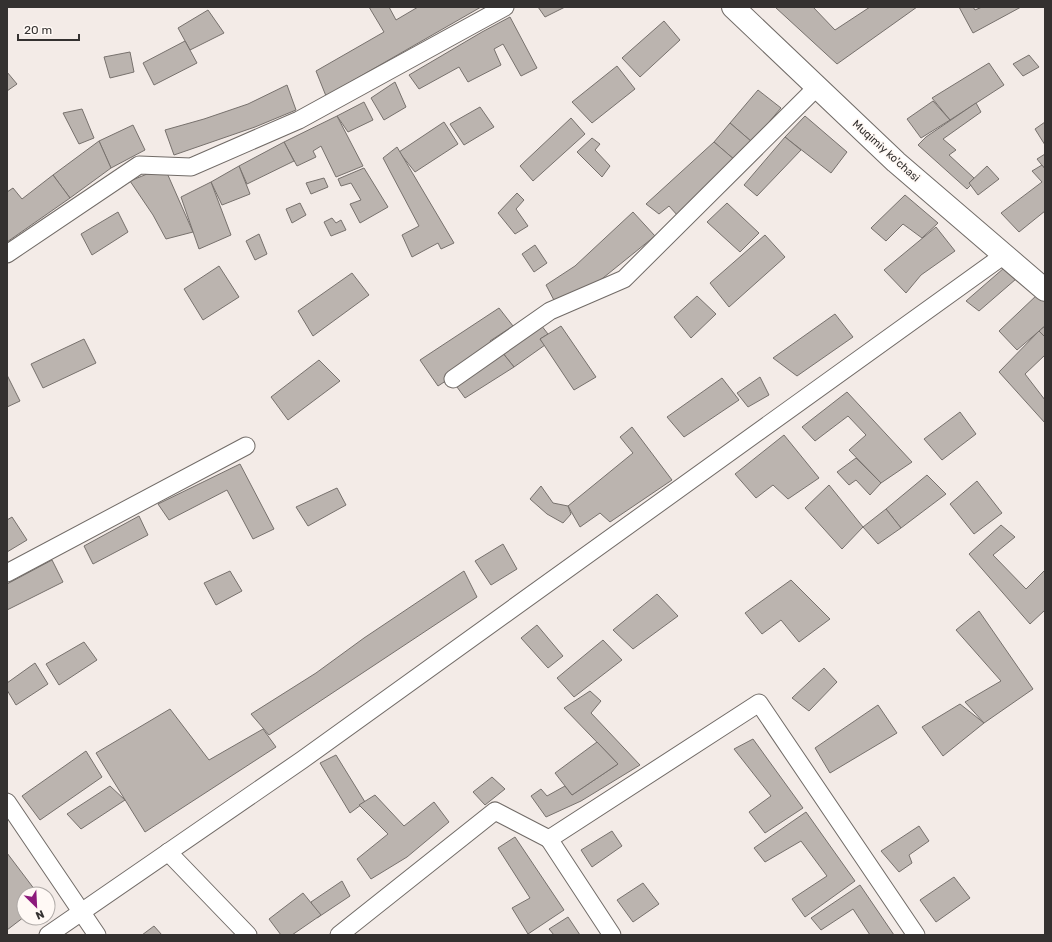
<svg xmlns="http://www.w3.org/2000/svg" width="1052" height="942" viewBox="0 0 1052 942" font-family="Rubik,sans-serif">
<rect width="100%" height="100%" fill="#f3ebe7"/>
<g fill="#bbb4af" stroke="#77716d">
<polygon points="369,7 389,7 396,20 418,7 481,7 326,96 316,71 384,32"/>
<polygon points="538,7 565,7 545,17"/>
<polygon points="775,7 813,7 835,30 870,7 917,7 837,64"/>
<polygon points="959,7 973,7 975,10 982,7 1021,7 973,33"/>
<polygon points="208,10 224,33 190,50 178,28"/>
<polygon points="510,17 537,68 521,76 503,44 494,49 501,65 468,82 459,67 419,89 409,75 482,32"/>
<polygon points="664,21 680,40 640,77 622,58"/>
<polygon points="185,41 197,63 154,85 143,63"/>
<polygon points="130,52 134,72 110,78 104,57"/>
<polygon points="1029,55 1039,67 1023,76 1013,64"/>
<polygon points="989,63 1004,85 950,120 932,98"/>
<polygon points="617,66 635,89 592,123 572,102"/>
<polygon points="7,72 17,84 7,91"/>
<polygon points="395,82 406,107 384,120 371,98"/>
<polygon points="287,85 296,110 255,127 174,155 165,130 204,119 248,104"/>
<polygon points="758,90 781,108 752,142 730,123"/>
<polygon points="933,101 950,120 921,138 907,119"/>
<polygon points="364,102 373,120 348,132 337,116"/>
<polygon points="976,103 981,112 943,139 956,150 949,155 974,178 969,183 971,185 967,189 918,145 926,137"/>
<polygon points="480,107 494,127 464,145 450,124"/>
<polygon points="82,109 94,138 79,144 63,113"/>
<polygon points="337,116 363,166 336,177 321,146 313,151 316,157 297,166 284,142"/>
<polygon points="805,116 847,152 831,173 785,137"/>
<polygon points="571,118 585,134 533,181 520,166"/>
<polygon points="444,122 458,144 415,172 399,152"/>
<polygon points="1045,122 1045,145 1035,129"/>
<polygon points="730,123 752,142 736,161 714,142"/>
<polygon points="133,125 145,150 111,168 99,141"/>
<polygon points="785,137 801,150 757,196 744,185"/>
<polygon points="592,138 600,144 595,150 610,166 602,177 577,152"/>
<polygon points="99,141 111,168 70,198 53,175"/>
<polygon points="284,142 294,161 247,184 239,166"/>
<polygon points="714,142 736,161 678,216 669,206 659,214 646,204"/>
<polygon points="397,147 454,243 441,249 438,243 412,257 402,235 419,226 383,158"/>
<polygon points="1045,154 1045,169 1037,159"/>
<polygon points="1042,165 1045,169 1045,211 1019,232 1001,213 1042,182 1032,171"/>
<polygon points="239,166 250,194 222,205 211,182"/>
<polygon points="987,166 999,179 978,195 969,183"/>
<polygon points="364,168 388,207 360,223 350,204 361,200 351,183 341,186 338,179"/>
<polygon points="167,173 193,232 166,239 153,215 130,181 147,174"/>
<polygon points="53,175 70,198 7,242 7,192 13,188 22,199"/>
<polygon points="324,178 328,187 311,194 306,183"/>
<polygon points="211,182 231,235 199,249 181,197"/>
<polygon points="517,193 524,200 516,209 528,226 515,234 498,213"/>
<polygon points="905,195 938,223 922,238 903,224 886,241 871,228"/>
<polygon points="300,203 306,215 292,223 286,209"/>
<polygon points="727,203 759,233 740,252 707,222"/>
<polygon points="118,212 128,232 92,255 81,234"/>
<polygon points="633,212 655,236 598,282 556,304 546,285 575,266"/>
<polygon points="332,218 336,223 341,220 346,230 331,236 324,222"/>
<polygon points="936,227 955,251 921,275 906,293 884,270"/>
<polygon points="259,234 267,254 255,260 246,241"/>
<polygon points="765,235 785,257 729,307 710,283"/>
<polygon points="535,245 547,263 534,272 522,254"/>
<polygon points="219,266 239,297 203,320 184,289"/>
<polygon points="1004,268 1016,279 979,311 966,301"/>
<polygon points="352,273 369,295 313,336 298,311"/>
<polygon points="1038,294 1045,300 1045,326 1017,350 999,331"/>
<polygon points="697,296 716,314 691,338 674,317"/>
<polygon points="499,308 513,326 490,341 495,349 438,386 420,360"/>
<polygon points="835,314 853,337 797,376 773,358"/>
<polygon points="541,325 548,334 540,339 545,345 514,367 502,352"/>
<polygon points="561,326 596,377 574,390 540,339"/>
<polygon points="1045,326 1045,337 1039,331"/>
<polygon points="1039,331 1045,337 1045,355 1025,374 1045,400 1045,423 999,372"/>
<polygon points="84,339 96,363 43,388 31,364"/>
<polygon points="502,352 514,367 465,398 457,387"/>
<polygon points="319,360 340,381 288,420 271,397"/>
<polygon points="7,375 20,401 7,407"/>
<polygon points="760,377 769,395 748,407 737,393"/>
<polygon points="722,378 739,400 684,437 667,417"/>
<polygon points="847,392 912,462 881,483 849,450 866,435 848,416 815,441 802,427"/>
<polygon points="960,412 976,434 942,460 924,439"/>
<polygon points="632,427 672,480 610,522 600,513 580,527 568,506 633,453 620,437"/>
<polygon points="784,435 819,478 788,499 773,485 756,498 735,474"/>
<polygon points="856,458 881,483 870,495 856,480 849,485 837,472"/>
<polygon points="240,464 274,529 253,539 227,490 169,520 158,504"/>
<polygon points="927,475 946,494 901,528 886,509"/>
<polygon points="977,481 1002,513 974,534 950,504"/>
<polygon points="829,485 863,527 842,549 805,508"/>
<polygon points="541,486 553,503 568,506 571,514 563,523 547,514 530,499"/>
<polygon points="337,488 346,505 308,526 296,507"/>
<polygon points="886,509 901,528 878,544 863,527"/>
<polygon points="139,516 148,535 93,564 84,546"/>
<polygon points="12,517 27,540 7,552 7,520"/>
<polygon points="1001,525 1015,537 993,555 1026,589 1045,570 1045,610 1030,624 969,554"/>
<polygon points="503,544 517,569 491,585 475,561"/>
<polygon points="52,560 63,582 7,610 7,584"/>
<polygon points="230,571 242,591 216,605 204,583"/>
<polygon points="464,571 477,597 269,735 251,714 316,673 364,638"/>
<polygon points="791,580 830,619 799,642 781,620 762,634 745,613"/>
<polygon points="657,594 678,616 633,649 613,630"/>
<polygon points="979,611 1033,689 984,723 965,702 1001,681 956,630"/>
<polygon points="537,625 563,656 548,668 521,638"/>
<polygon points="603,640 622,660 574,697 557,678"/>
<polygon points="84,642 97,660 59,685 46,664"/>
<polygon points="35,663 48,684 16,705 7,690 7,683"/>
<polygon points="824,668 837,682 809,711 792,698"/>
<polygon points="590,691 601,701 591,713 640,765 581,801 546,817 531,796 541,789 547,796 565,786 572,795 618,764 564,708"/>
<polygon points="960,704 984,723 943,756 922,727"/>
<polygon points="878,705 897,733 830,773 815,748"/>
<polygon points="170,709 209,760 263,729 276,747 145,832 96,753"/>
<polygon points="753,739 803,808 765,833 749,812 771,796 734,749"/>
<polygon points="597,742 618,764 572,795 555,773"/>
<polygon points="86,751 102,777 40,820 22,796"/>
<polygon points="336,755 365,802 350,813 320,763"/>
<polygon points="492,777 505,789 485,805 473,792"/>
<polygon points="110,786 125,800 81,829 67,814"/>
<polygon points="375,795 404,826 434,802 449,822 407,857 371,879 357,859 388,834 359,805"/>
<polygon points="806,812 855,881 805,917 792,899 827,876 801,841 765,862 754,848"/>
<polygon points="919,826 929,841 909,855 912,863 899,872 881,851"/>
<polygon points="612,831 622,846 592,867 581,850"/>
<polygon points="515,837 564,910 528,934 512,908 530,898 498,848"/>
<polygon points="7,853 38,894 24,894 24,917 7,930"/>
<polygon points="954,877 970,898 936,922 920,900"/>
<polygon points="342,881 350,896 317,918 311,902"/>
<polygon points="643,883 659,904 633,922 617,900"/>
<polygon points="860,885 894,935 870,935 853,909 821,930 811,918"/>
<polygon points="303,893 321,915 292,935 281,935 269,919"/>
<polygon points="568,917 580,935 554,935 549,929"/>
<polygon points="154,926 162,935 142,935"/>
</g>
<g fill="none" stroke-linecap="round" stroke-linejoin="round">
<defs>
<g id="street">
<polyline points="7,254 139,165 191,167 299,120 505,7"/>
<polyline points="453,379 550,311 624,279 817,87"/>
<polyline points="7,573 246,446"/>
<polyline points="7,802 97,935"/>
<polyline points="549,839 612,935"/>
<polyline points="168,852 248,935"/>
<polyline points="48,935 302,760 1004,255"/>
<polyline points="339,935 495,811 549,839 759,703 916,935"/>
</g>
<polyline id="secondary" points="733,7 896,162 1045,290"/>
</defs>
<use href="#street" stroke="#716b67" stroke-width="19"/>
<use href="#secondary" stroke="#716b67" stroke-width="24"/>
<use href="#street" stroke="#fff" stroke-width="17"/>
<use href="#secondary" stroke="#fff" stroke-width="22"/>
</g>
<g text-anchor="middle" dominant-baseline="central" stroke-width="3.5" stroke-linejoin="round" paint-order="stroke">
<g font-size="11" fill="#343130" stroke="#fff9f5">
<text transform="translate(886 151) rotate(42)">Muqimiy ko'chasi</text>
</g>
</g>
<rect width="1052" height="942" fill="none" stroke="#343130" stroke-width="16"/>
<g transform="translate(36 906) rotate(156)"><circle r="19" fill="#fff9f5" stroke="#aea9a6"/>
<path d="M0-3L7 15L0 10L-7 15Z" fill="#8d1a7c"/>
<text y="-6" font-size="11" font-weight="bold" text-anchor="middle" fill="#343130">N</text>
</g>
<path d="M18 34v6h61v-6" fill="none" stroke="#343130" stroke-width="2"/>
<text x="24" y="34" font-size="12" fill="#343130" stroke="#fff9f5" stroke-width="3" paint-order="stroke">20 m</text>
</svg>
